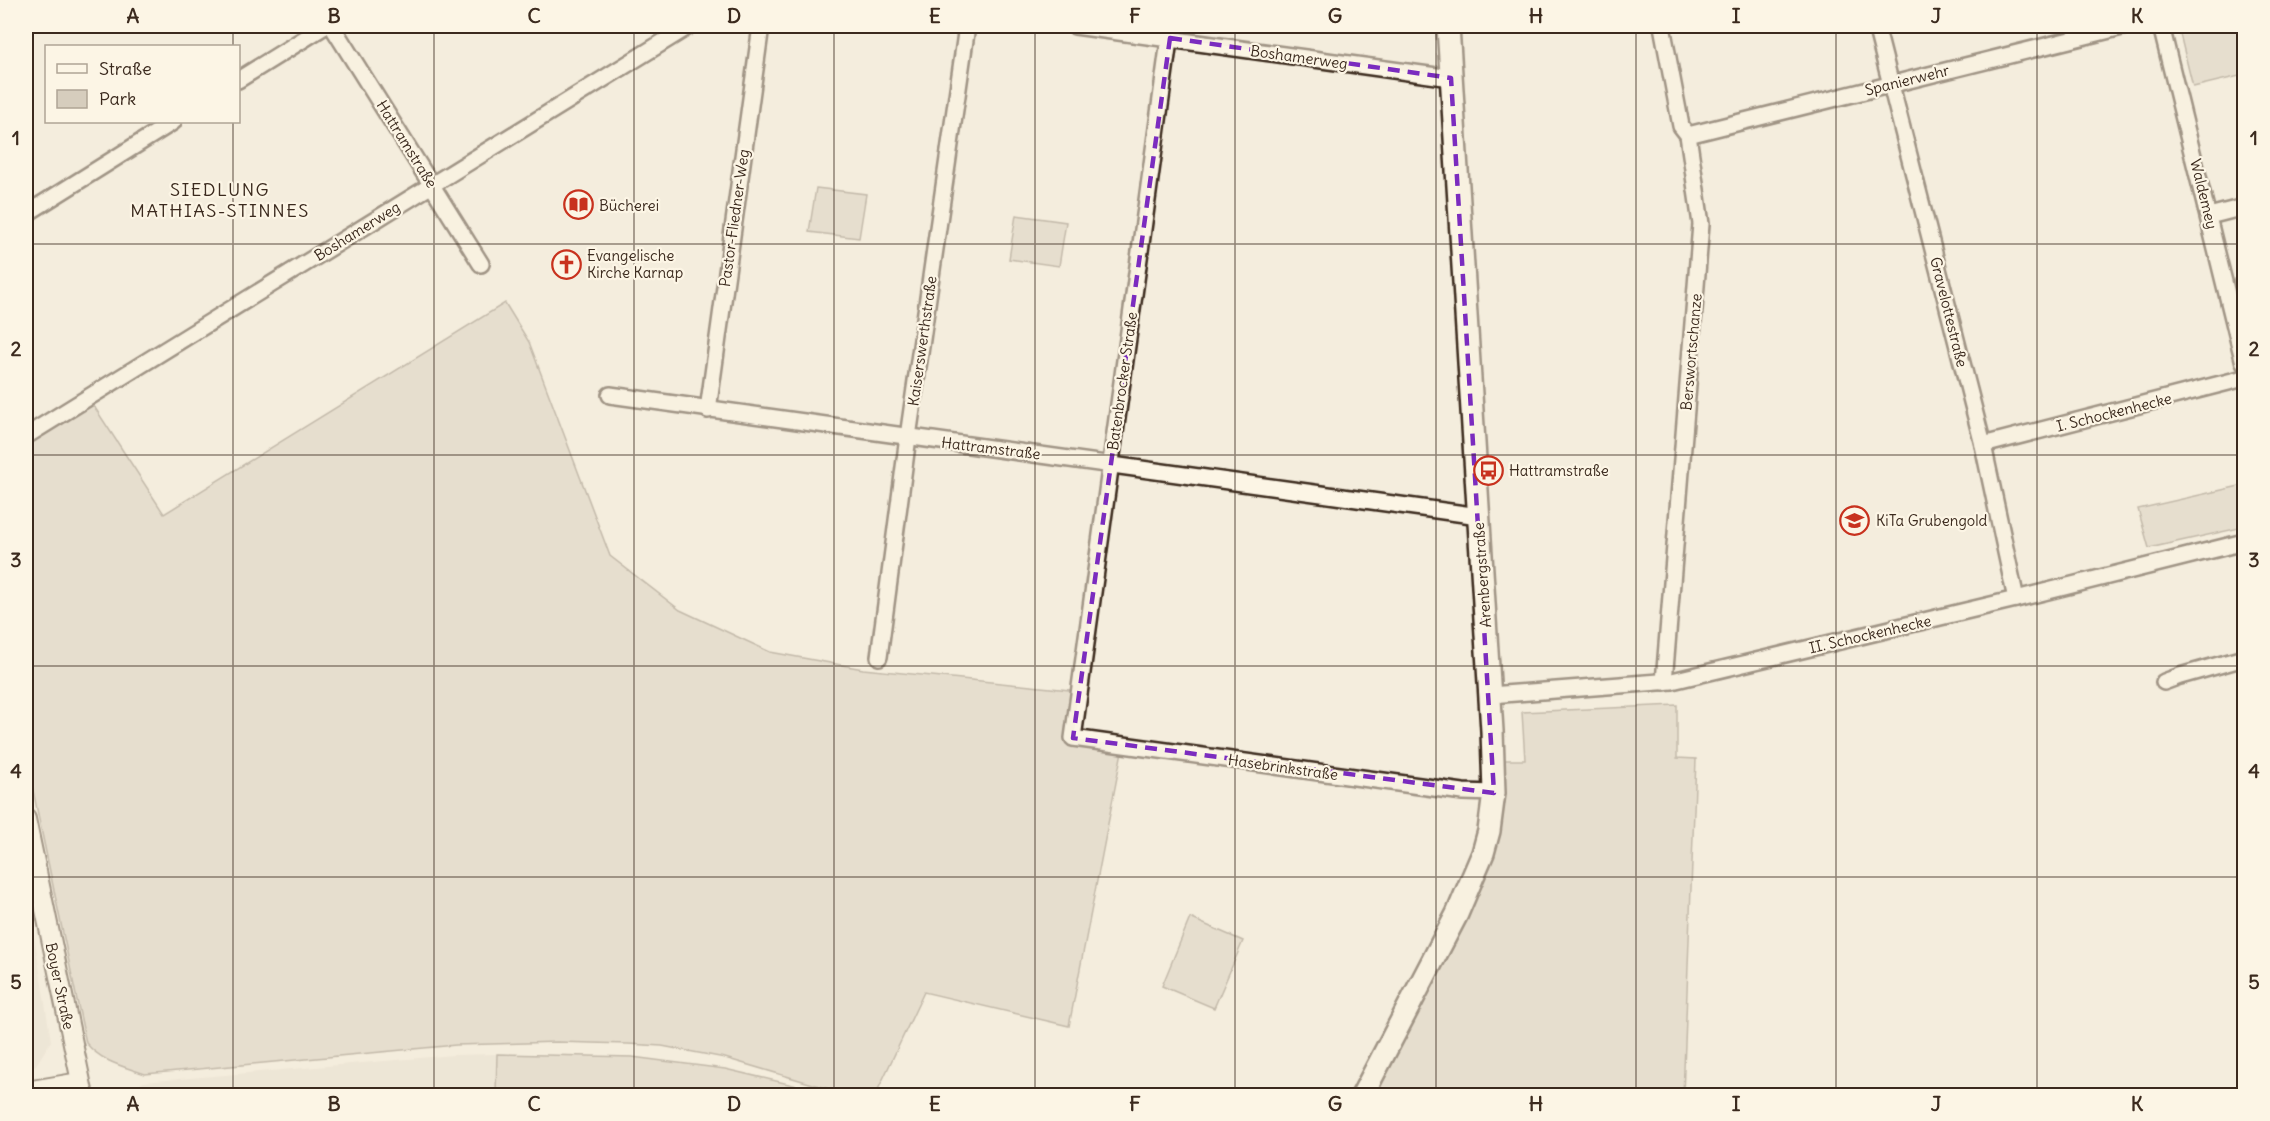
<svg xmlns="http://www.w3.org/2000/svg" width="2270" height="1121" viewBox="0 0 2270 1121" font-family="Delius,sans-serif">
<rect width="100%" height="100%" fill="#f4eddd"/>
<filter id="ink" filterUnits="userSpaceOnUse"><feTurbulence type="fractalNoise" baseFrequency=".0167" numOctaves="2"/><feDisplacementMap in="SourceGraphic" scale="12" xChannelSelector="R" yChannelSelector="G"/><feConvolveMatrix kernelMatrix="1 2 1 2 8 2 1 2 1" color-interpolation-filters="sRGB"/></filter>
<g filter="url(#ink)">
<g fill="#e5ddce">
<polygon points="26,885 51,1041 36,1065 26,1069"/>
<polygon points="497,1054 496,1095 116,1096 144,1082 454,1055"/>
</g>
<g fill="#d6cdbd" stroke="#887c6e" stroke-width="1.5">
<polygon points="2178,26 2244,26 2244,75 2193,87"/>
<polygon points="816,188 866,194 859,238 809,232"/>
<polygon points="1016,215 1066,222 1059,266 1009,259"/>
<path d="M 505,303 L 529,342 L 610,556 L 680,610 L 770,652 L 863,669 L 1079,691 L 1071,738 L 1123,746 L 1069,1026 L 924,992 L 875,1096 L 850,1095 L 725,1058 L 662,1046 L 628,1044 L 557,1042 L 456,1045 L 145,1074 C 122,1066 102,1062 86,1043 L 26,757 L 26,436 L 88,397 L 164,514 Z"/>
<polygon points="2244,485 2244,527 2149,548 2138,509"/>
<polygon points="1677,705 1677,758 1696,759 1683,1095 1364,1096 1476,873 1493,760 1525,760 1522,712"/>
<polygon points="1190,918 1243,941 1214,1008 1162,986"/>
<polygon points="497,1054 632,1057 725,1069 835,1095 496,1095"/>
</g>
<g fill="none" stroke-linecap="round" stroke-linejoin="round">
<defs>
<g id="minor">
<polyline points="332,26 481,264"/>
<polyline points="1075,26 1451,78"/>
<polyline points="1171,26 1073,738 1463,792 1494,793"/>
<polyline points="1662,26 1681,126 1688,135 1701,224 1664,682"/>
<polyline points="1876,26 1983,445 2016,599"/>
<polyline points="2161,26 2244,363"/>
<polyline points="238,80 325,26"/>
<polyline points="1688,135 2126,26"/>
<polyline points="26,214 173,122"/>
<polyline points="2209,216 2244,207"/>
<polyline points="610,395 1479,516"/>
<polyline points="708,410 761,26"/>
<polyline points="26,436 689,26"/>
<polyline points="1983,445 2244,378"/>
<polyline points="879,657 908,437 967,26"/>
<polyline points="2164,682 2180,676 2244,658"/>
<polyline points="1490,695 1672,681 2016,599 2244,542"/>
</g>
<g id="tertiary">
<polyline points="26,819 84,1096"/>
<polyline points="26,1091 80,1082"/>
</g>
<polyline id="secondary" points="1362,1096 1457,914 1483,853 1489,831 1494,793 1492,731 1448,26"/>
</defs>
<use href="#minor" stroke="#3b2a1e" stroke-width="20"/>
<use href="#tertiary" stroke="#3b2a1e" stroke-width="22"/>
<use href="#secondary" stroke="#3b2a1e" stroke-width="26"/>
<use href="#minor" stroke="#fcf5e5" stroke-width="15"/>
<use href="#tertiary" stroke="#fcf5e5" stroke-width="18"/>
<use href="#secondary" stroke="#fcf5e5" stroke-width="21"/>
</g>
</g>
<path d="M0 0H2270V1121H0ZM 1170,38 L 1451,78 L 1494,793 L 1073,738 Z" fill="#f4eddd" fill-opacity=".55" fill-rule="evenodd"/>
<path fill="none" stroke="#7b2cbf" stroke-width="4.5" stroke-dasharray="12 8" stroke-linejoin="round" d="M 1170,38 L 1451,78 L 1494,793 L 1073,738 Z"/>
<path fill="none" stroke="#3b2a1e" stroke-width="1.5" stroke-opacity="0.55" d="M 233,26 L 233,46M 434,26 L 434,1096M 634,26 L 634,1096M 834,26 L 834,1096M 1035,26 L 1035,1096M 1235,26 L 1235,1096M 1436,26 L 1436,1096M 1636,26 L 1636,1096M 1836,26 L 1836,1096M 2037,26 L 2037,1096M 233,122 L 233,1096M 26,244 L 2244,244M 26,455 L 2244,455M 26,666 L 2244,666M 26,877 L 2244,877"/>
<defs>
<symbol id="library-ring" viewBox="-11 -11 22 22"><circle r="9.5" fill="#fcf5e5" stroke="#c8321e" stroke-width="1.5"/><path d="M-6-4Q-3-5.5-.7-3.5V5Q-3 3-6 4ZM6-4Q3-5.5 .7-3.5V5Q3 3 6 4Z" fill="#c8321e"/></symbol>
<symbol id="church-ring" viewBox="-11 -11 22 22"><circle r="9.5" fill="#fcf5e5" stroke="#c8321e" stroke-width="1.5"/><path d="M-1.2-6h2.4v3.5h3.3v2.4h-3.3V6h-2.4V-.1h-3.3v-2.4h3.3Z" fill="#c8321e"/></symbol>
<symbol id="bus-ring" viewBox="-11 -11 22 22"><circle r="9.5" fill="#fcf5e5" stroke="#c8321e" stroke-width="1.5"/><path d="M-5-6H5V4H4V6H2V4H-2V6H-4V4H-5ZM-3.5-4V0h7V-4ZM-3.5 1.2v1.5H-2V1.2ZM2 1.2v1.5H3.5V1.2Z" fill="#c8321e"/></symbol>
<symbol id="school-ring" viewBox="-11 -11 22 22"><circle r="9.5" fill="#fcf5e5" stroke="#c8321e" stroke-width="1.5"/><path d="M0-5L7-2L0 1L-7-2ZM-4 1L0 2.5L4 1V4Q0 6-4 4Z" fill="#c8321e"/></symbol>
</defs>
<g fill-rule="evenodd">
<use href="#library-ring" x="562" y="188" width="33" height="33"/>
<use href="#church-ring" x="550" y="248" width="33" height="33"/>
<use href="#bus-ring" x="1472" y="454" width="33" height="33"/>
<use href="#school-ring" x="1838" y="504" width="33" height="33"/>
</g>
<g text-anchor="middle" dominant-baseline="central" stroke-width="4.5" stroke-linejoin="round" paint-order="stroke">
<g font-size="15" fill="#3b2a1e" stroke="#fcf5e5">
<text transform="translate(1299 57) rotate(8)">Boshamerweg</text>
<text transform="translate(1907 80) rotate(-14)">Spanierwehr</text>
<text transform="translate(407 144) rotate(58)">Hattramstraße</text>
<text transform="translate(2204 194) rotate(76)">Waldemey</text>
<text transform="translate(734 218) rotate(-82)">Pastor-Fliedner-Weg</text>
<text transform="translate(357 231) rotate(-32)">Boshamerweg</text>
<text transform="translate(1949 312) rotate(76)">Gravelottestraße</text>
<text transform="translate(922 341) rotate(-82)">Kaiserswerthstraße</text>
<text transform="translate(1691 352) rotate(-85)">Berswortschanze</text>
<text transform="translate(1122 381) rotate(-82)">Batenbrocker Straße</text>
<text transform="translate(2114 412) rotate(-14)">I. Schockenhecke</text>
<text transform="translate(991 448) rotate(7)">Hattramstraße</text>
<text transform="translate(1482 575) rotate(-94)">Arenbergstraße</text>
<text transform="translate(1870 634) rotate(-13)">II. Schockenhecke</text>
<text transform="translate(1283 767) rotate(8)">Hasebrinkstraße</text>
<text transform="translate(60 986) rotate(78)">Boyer Straße</text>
</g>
<g font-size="15" fill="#3b2a1e" stroke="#fcf5e5" text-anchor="start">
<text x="599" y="205">Bücherei</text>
<text x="587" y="255">Evangelische<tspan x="587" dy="17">Kirche Karnap</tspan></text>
<text x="1509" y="470">Hattramstraße</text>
<text x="1876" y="520">KiTa Grubengold</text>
</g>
<g font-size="18" letter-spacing="1.5" fill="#3b2a1e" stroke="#fcf5e5">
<text x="220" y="189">SIEDLUNG<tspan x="220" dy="21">MATHIAS-STINNES</tspan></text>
</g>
</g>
<rect width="2270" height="1121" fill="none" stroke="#fcf5e5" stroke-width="66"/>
<rect x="45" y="45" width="195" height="78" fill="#fcf5e5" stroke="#afa495" stroke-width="1.5"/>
<rect x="57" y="64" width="30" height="9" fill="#fcf5e5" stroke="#afa495" stroke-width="1.5"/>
<text x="99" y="75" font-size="18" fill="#3b2a1e">Straße</text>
<rect x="57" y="90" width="30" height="18" fill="#d6cdbd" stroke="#afa495" stroke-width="1.5"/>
<text x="99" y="105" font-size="18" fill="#3b2a1e">Park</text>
<rect x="33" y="33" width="2204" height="1055" fill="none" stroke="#3b2a1e" stroke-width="2"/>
<g font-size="20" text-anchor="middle" font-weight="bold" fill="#3b2a1e">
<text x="133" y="23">A</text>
<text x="334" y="23">B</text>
<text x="534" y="23">C</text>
<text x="734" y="23">D</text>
<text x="935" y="23">E</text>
<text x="1135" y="23">F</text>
<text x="1335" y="23">G</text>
<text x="1536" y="23">H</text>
<text x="1736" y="23">I</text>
<text x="1936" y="23">J</text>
<text x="2137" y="23">K</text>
<text x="16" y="145">1</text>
<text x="2254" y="145">1</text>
<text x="16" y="356">2</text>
<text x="2254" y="356">2</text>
<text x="16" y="567">3</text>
<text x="2254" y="567">3</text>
<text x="16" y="778">4</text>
<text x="2254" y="778">4</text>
<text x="16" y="989">5</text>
<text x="2254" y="989">5</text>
<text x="133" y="1111">A</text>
<text x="334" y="1111">B</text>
<text x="534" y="1111">C</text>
<text x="734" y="1111">D</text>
<text x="935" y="1111">E</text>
<text x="1135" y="1111">F</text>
<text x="1335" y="1111">G</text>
<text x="1536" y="1111">H</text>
<text x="1736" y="1111">I</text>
<text x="1936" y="1111">J</text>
<text x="2137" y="1111">K</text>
</g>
</svg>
